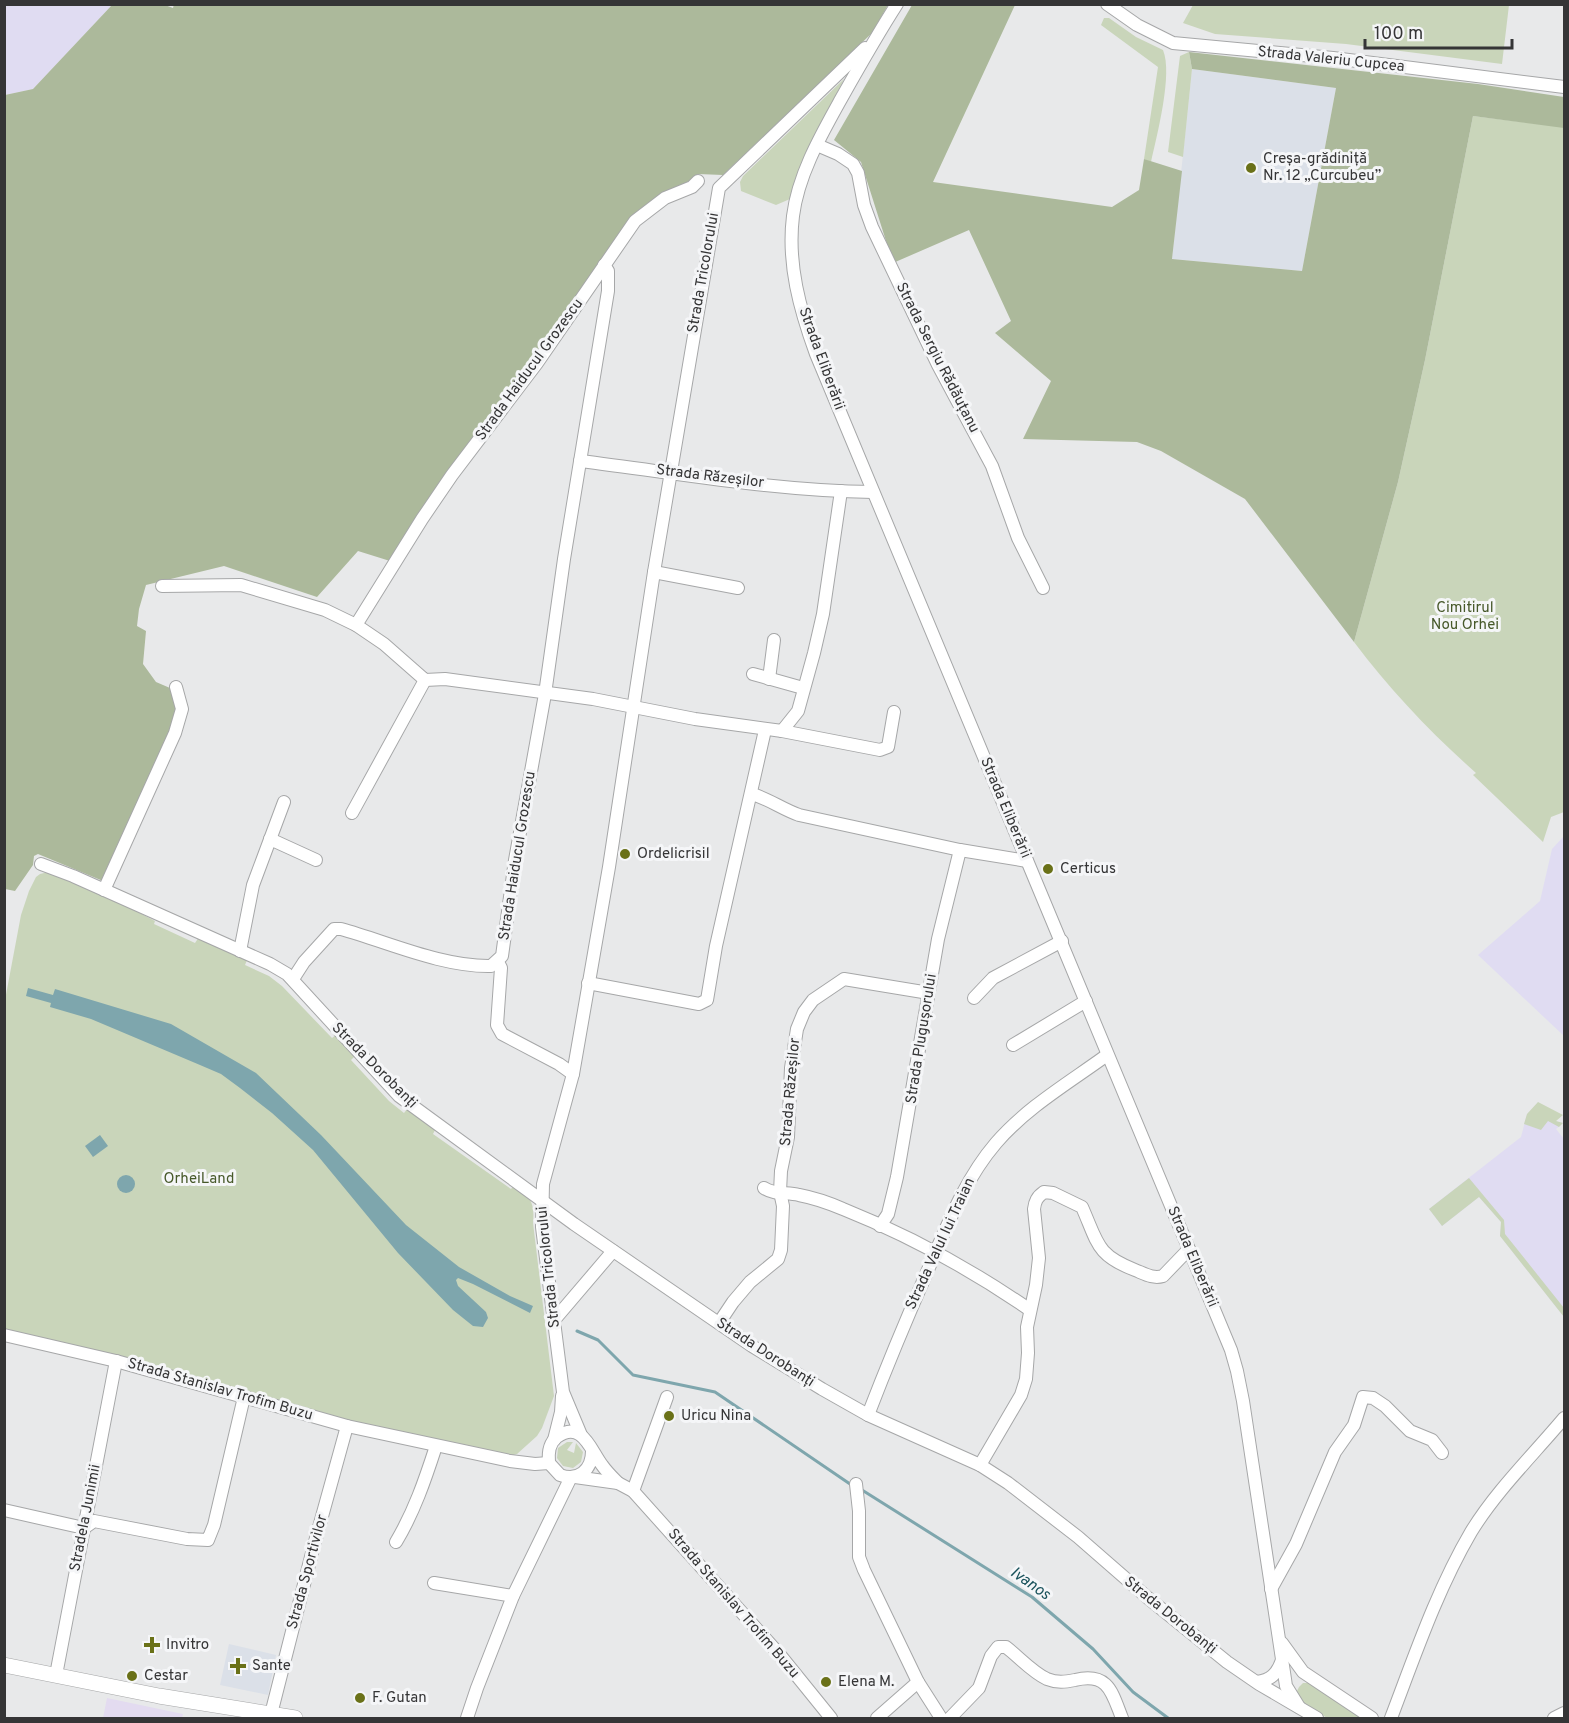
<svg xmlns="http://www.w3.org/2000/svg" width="1569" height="1723" viewBox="0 0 1569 1723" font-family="Overpass,sans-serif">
<rect width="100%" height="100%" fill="#e8e9ea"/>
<g fill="#dbe0e8">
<polygon points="1192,69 1336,88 1302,271 1172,259"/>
<polygon points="229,1644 276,1655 268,1695 220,1685"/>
</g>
<g fill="#e0dcf2">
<polygon points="5,5 112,5 33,89 5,95"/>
<polygon points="1564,836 1564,1036 1478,955 1540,901 1552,849"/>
<polygon points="1527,1114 1563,1123 1556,1129 1564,1139 1564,1317 1500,1236 1501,1222 1479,1197 1442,1226 1429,1209 1521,1137"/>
</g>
<polygon fill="#e3dbf0" points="107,1698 183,1714 182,1718 103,1718"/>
<g fill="#c9d5ba">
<polygon points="1193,5 1193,4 1509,5 1502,64 1346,44 1215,34 1183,23"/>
<path d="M 1104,18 L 1109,18 L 1136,37 L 1163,50 C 1173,74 1157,135 1151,162 L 1144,159 L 1158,67 L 1101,25 Z"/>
<polygon points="1189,52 1192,69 1183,157 1168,152 1180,56"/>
<polygon points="844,79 807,152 790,199 776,205 741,191 740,182 743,176"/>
<path d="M 1473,116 L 1564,127 L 1564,812 L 1551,817 L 1543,842 L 1473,775 L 1476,773 C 1431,733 1390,690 1354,642 L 1398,482 L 1425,360 Z"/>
<path d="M 48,872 L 130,908 L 155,921 L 154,924 L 195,943 L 199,937 L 247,960 L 245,965 L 269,976 L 282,986 L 332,1038 L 337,1034 L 356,1055 L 351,1060 L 389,1101 L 404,1113 L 408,1108 L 436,1128 L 433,1134 L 511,1189 L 515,1184 C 530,1198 535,1201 533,1223 L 554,1396 L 542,1428 L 537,1436 L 517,1454 L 510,1456 L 358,1423 L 221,1384 L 5,1330 L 5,1000 L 21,915 L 29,891 L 36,877 L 40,874 Z"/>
<polygon points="1538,1102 1563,1115 1556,1121 1563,1123 1559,1127 1548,1121 1541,1130 1524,1124 1527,1114"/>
<polygon points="1469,1178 1504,1220 1505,1234 1564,1308 1564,1317 1500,1236 1501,1222 1479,1197 1442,1226 1429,1209"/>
<polygon points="567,1442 573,1442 567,1450 574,1453 576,1443 583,1452 581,1462 573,1468 563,1466 557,1458 558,1448"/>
<polygon points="1303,1683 1310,1683 1364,1718 1327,1718 1299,1700 1296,1693 1299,1687"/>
</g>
<g fill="#acb99b">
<polygon points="174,4 888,5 872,33 723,175 698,174 685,184 660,195 390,561 358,551 317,597 224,566 146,585 139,609 137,626 146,631 143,664 156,682 170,688 175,702 175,715 165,743 103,881 38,854 34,856 33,865 15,891 5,889 5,95 33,89 112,5 165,5 173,8"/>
<polygon points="943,4 1015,5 933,182 1112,207 1139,190 1144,159 1182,171 1172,259 1302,271 1336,88 1192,69 1189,52 1478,84 1564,97 1564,128 1473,116 1425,360 1398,482 1354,642 1245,499 1161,451 1137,442 1023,439 1051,381 995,333 1011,321 969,230 893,263 861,162 834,140 912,5"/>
</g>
<g fill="#7ea6ad">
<polygon points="28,988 53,995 55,989 171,1024 256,1073 321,1135 406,1225 459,1267 510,1296 533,1306 530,1313 473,1284 458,1278 456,1280 458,1286 486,1312 488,1318 483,1327 473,1326 453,1310 398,1253 313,1150 272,1113 240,1088 221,1074 200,1065 91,1019 50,1007 51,1003 26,996"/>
<polygon points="100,1135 108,1146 93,1157 85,1146"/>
<circle cx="126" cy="1184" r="9"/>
</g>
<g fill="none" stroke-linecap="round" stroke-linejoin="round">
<g stroke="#7ea6ad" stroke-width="3">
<polyline points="577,1331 598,1340 633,1375 715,1392 850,1484"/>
<polyline points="862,1490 1032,1597 1093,1649 1133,1692 1168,1718"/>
</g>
<defs>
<g id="minor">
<path d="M 897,4 C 877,35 859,67 841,99 C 821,135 798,175 793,216 C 787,264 800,310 816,354 L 1231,1350 L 1237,1371 L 1243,1401 L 1285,1679 L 1286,1686 L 1299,1707"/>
<polyline points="1107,4 1137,25 1173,43 1333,58 1564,87"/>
<polyline points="817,145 838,154 853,164 858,173 864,205 872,227 938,365 992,466 1018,538 1043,588"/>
<path d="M 580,461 C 678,473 775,491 873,492"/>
<polyline points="654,572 738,588"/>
<polyline points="162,586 241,585 325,610 356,625 384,644 425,680 445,679 593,699 695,719 782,731 880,750 888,747 894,712"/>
<polyline points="356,625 422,519 452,475 537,363 635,221 665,198 692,187 698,181"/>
<polyline points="753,674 803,688"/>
<polyline points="769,679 774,640"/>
<polyline points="782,731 798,711 814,653 823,614 841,491"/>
<path d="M 752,794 C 769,799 782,809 799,815 L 960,850 L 1027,861"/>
<polyline points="352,813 425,680"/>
<polyline points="270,839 316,860"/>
<polyline points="41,864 73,876 270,964 287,974 399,1096 574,1224 752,1346 822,1389 868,1415 980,1465 1008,1483 1078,1537 1148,1598 1227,1662 1259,1684 1317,1718"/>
<polyline points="104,890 175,733 182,709 176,687"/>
<polyline points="240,951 253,885 284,802"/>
<polyline points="498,962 501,968 497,1025 502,1034 559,1064 573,1074"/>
<path d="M 293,979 L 304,962 L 334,929 L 341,929 C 388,942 442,967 491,966 L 502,956 L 515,860 L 545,694 L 564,559 L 608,291 L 608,271 L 604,265"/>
<polyline points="588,983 699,1004 707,1000 716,946 765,730"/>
<polyline points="974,998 993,978 1062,941"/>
<polyline points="1013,1045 1086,1001"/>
<path d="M 764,1188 C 774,1195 787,1192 799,1195 C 815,1198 829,1203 843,1209 C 908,1235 972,1270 1030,1310"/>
<polyline points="880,1226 888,1214 897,1177 938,939 960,850"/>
<polyline points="555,1319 613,1251"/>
<polyline points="719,1323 733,1302 750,1282 778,1259 781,1250 783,1206 780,1192 781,1171 788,1137 791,1068 797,1029 804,1012 813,1000 844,979 929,993"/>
<polyline points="4,1335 116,1361 347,1426 510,1461 535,1464 549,1463"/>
<path d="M 868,1415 C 888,1363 909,1313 931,1263 C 949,1221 966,1178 996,1143 C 1027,1107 1070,1082 1107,1055"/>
<polyline points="581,1435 563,1392 542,1227 543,1184 573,1074 609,867 654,572 719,188 865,48"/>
<polyline points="554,1440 561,1412 562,1396"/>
<path d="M 592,1451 C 592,1470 578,1482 560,1475 L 549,1463 C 548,1453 549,1443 557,1437 C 582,1419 591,1451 602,1465 C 606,1471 612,1477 618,1483"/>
<path d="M 980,1465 L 1021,1395 L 1026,1379 L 1028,1353 L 1027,1327 L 1036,1285 L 1039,1258 L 1034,1209 C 1035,1201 1037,1197 1044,1192 L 1053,1193 L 1082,1207 C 1098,1243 1096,1255 1135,1270 C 1145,1274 1153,1279 1163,1276 L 1189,1249"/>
<polyline points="575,1477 618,1483 633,1491 780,1655 831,1718"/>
<polyline points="856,1484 859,1511 859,1557 864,1570 918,1682 941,1718"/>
<polyline points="633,1491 667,1397"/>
<polyline points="4,1510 84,1528 94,1521 187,1539 208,1540 214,1525 244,1397"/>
<path d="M 396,1542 C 414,1512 425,1480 436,1446"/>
<polyline points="434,1583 513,1596"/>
<polyline points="1271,1589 1296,1544 1335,1452 1354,1425 1363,1397 1373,1398 1385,1406 1410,1431 1432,1440 1442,1453"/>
<polyline points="1282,1643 1303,1672 1372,1718"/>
<polyline points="56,1675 116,1361"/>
<path d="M 1257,1682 C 1271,1680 1277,1674 1282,1660"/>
<polyline points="270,1718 313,1549 347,1426"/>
<polyline points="467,1718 477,1688 513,1596 571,1477"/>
<polyline points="877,1718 918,1682"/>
<path d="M 950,1718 L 979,1688 L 991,1656 L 998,1647 L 1006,1647 C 1019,1657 1032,1672 1047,1679 C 1057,1683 1065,1682 1075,1680 C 1109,1672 1112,1693 1122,1718"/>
<path d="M 1391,1718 C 1415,1655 1437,1590 1471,1532 C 1496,1491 1533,1455 1564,1418"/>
<polyline points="1554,1718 1564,1713"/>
</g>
<polyline id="major" points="4,1665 159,1696 295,1718"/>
</defs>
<use href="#minor" stroke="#a6a7a8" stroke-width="14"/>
<use href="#major" stroke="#a6a7a8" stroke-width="16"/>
<use href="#minor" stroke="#fff" stroke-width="12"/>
<use href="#major" stroke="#fff" stroke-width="15"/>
</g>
<g fill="#6a7118" stroke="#f5f6f8" stroke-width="2">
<circle cx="1251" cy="168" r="6"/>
<circle cx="625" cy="854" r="6"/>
<circle cx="1048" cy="869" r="6"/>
<circle cx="669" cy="1416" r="6"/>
<path d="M149 1636h6v6h6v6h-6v6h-6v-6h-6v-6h6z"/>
<path d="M235 1657h6v6h6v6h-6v6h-6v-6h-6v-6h6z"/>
<circle cx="132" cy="1676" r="6"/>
<circle cx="826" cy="1682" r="6"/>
<circle cx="360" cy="1698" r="6"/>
</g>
<g text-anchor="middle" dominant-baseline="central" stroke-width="6" stroke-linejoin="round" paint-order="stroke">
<g font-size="15" fill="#353536" stroke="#f5f6f8">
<text transform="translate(1331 60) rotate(6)">Strada Valeriu Cupcea</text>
<text transform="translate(704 273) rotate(-80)">Strada Tricolorului</text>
<text transform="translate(937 358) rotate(63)">Strada Sergiu Rădăuțanu</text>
<text transform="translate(821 359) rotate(70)">Strada Eliberării</text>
<text transform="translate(530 370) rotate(-54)">Strada Haiducul Grozescu</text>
<text transform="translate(710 477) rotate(7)">Strada Răzeșilor</text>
<text transform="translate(1005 808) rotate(67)">Strada Eliberării</text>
<text transform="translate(518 856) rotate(-81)">Strada Haiducul Grozescu</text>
<text transform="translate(922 1039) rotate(-81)">Strada Plugușorului</text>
<text transform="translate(374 1066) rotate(45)">Strada Dorobanți</text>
<text transform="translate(791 1092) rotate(-85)">Strada Răzeșilor</text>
<text transform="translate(941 1244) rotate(-65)">Strada Valul lui Traian</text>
<text transform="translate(1192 1257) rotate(67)">Strada Eliberării</text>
<text transform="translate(549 1267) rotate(-96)">Strada Tricolorului</text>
<text transform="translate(765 1353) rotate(33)">Strada Dorobanți</text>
<text transform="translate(220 1390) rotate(16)">Strada Stanislav Trofim Buzu</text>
<text transform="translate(86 1518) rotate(-79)">Stradela Junimii</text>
<text transform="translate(308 1572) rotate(-75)">Strada Sportivilor</text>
<text transform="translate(733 1604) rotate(49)">Strada Stanislav Trofim Buzu</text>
<text transform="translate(1170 1616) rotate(39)">Strada Dorobanți</text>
</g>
<g font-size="15" fill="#353536" stroke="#f5f6f8" text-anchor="start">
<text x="1263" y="159">Creșa-grădiniță<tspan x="1263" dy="17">Nr. 12 „Curcubeu”</tspan></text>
<text x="637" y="854">Ordelicrisil</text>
<text x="1060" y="869">Certicus</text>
<text x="681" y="1416">Uricu Nina</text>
<text x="166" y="1645">Invitro</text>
<text x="252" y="1666">Sante</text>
<text x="144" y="1676">Cestar</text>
<text x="838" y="1682">Elena M.</text>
<text x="372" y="1698">F. Gutan</text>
</g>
<g font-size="15" fill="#47592a" stroke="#f5f6f8">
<text x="1465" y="608">Cimitirul<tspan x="1465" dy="17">Nou Orhei</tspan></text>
<text x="199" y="1179">OrheiLand</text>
</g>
<g font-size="16" font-style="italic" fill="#19525b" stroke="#f5f6f8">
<text transform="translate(1030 1584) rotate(35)">Ivanos</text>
</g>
</g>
<rect width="1569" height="1723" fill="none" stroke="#353536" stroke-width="12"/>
<path d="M1365 39v9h147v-9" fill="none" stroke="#353536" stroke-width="3"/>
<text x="1374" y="39" font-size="18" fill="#353536" stroke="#f5f6f8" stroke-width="4.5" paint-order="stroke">100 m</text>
</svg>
